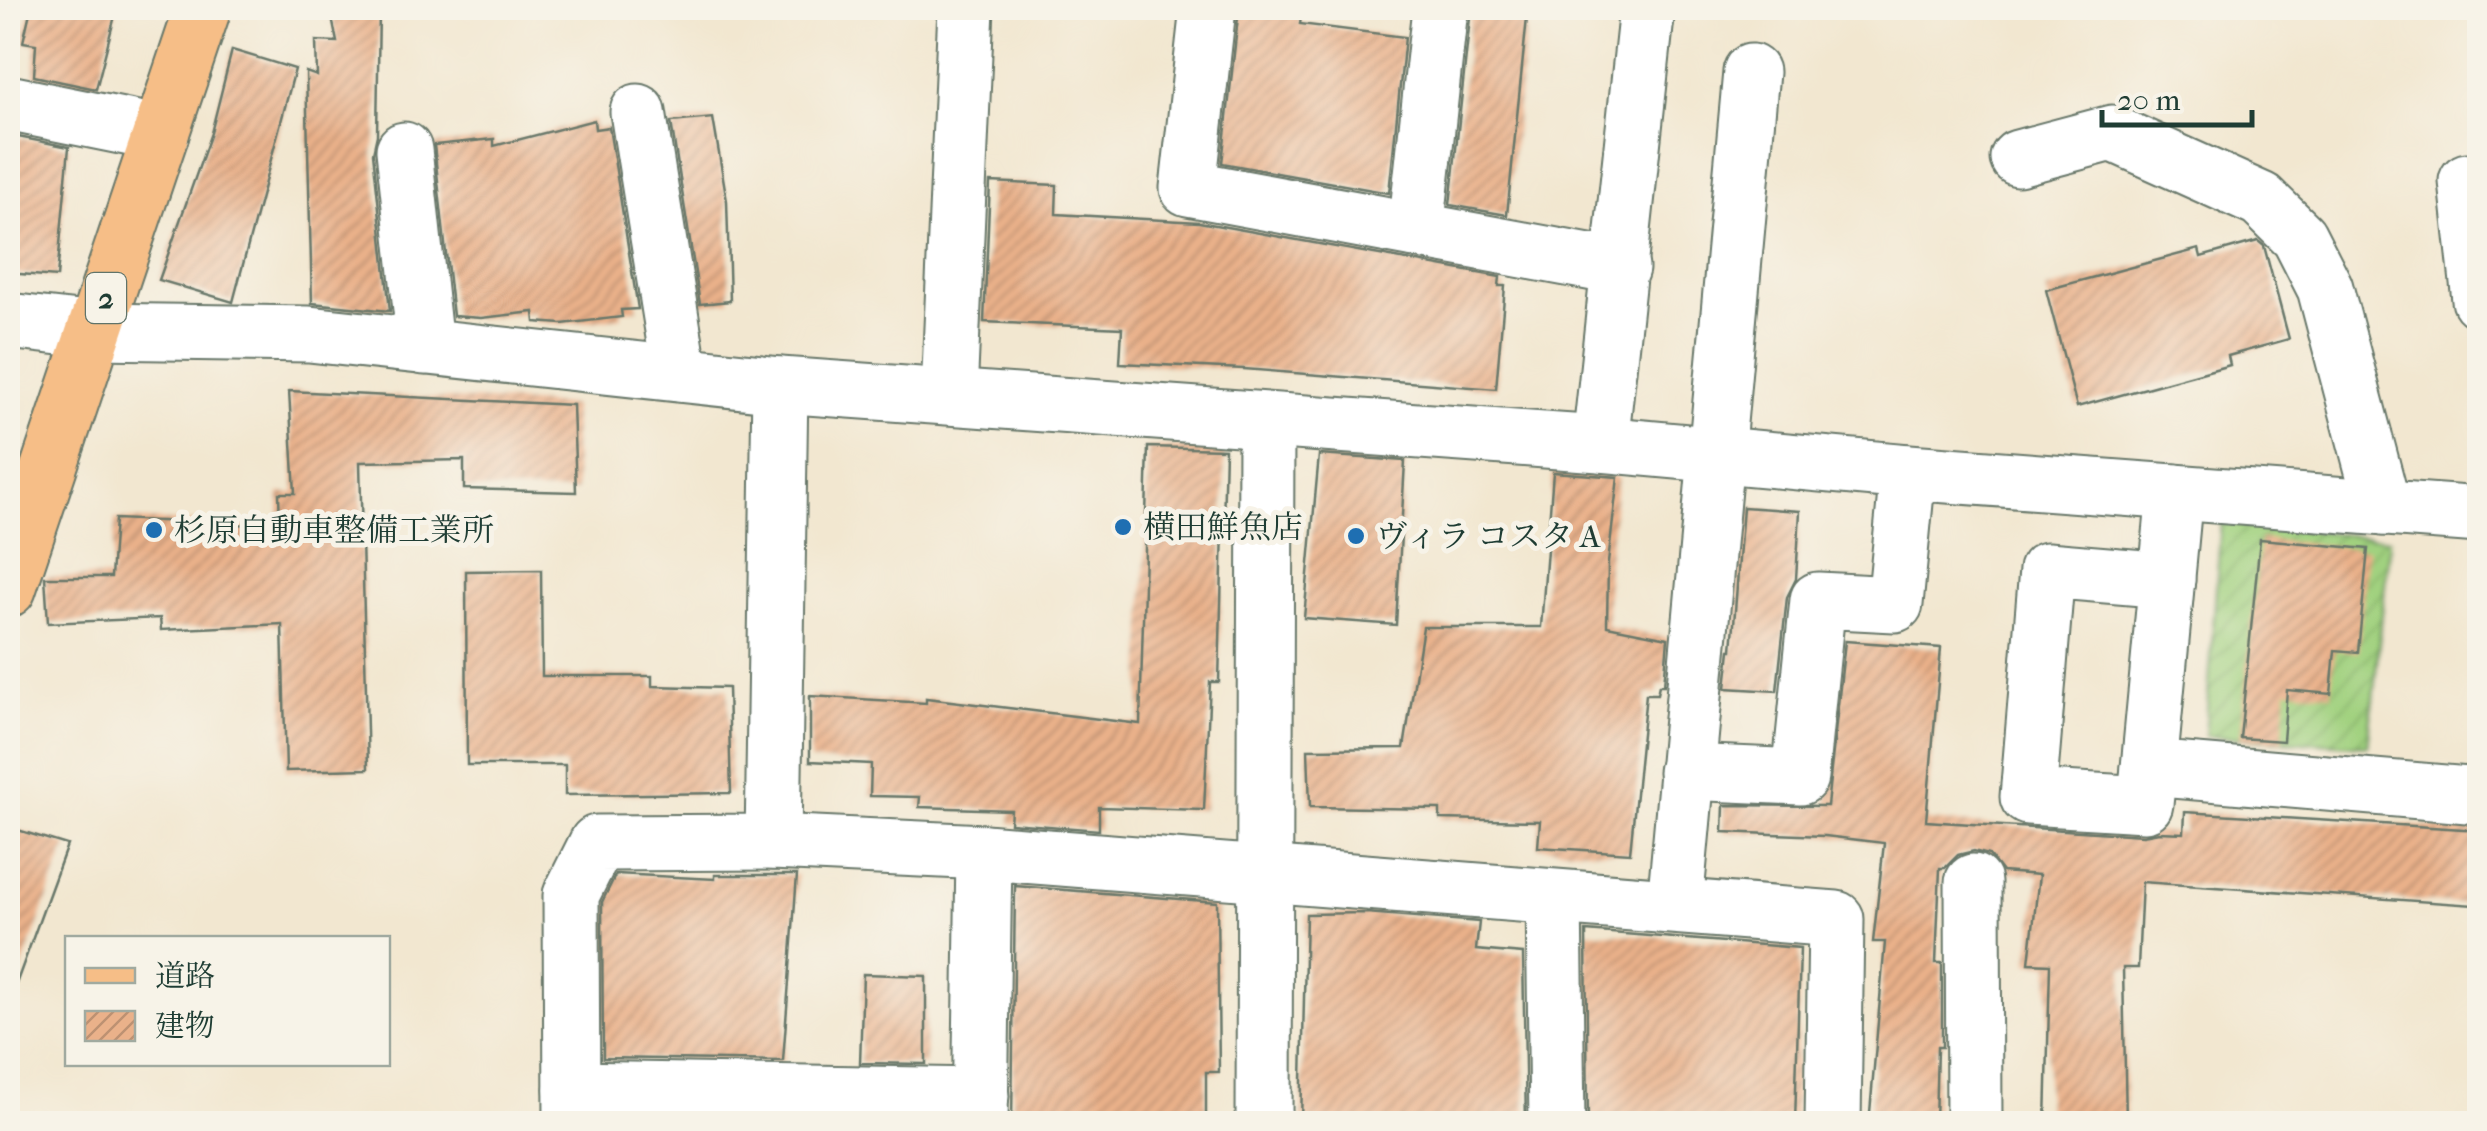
<svg xmlns="http://www.w3.org/2000/svg" width="2487" height="1131" viewBox="0 0 2487 1131" font-family="'IM FELL French Canon','Noto Serif JP',serif">
<defs>
<pattern id="garden-furrows" width="10" height="10" patternUnits="userSpaceOnUse" patternTransform="scale(2.5)"><rect width="10" height="10" fill="#a1d17f"/><path d="M-1 1l2-2M0 10L10 0M9 11l2-2" fill="none" stroke="#8ab46e"/></pattern>
<pattern id="building-hatch" width="6" height="6" patternUnits="userSpaceOnUse" patternTransform="scale(2.5)"><rect width="6" height="6" fill="#eab18a"/><path d="M-1 1l2-2M0 6l6-6M5 7l2-2" fill="none" stroke="#bd9172"/></pattern>
</defs>
<rect width="100%" height="100%" fill="#f7f3e8"/>
<filter id="ink" filterUnits="userSpaceOnUse"><feTurbulence type="fractalNoise" baseFrequency=".01" numOctaves="2"/><feDisplacementMap in="SourceGraphic" scale="20" xChannelSelector="R" yChannelSelector="G"/><feConvolveMatrix kernelMatrix="1 2 1 2 8 2 1 2 1" color-interpolation-filters="sRGB"/></filter>
<filter id="wash" filterUnits="userSpaceOnUse"><feTurbulence type="fractalNoise" baseFrequency=".0048" numOctaves="4" result="noise"/><feDisplacementMap in="SourceGraphic" scale="40" xChannelSelector="R" yChannelSelector="G"/><feGaussianBlur stdDeviation="2.25" result="paint"/><feColorMatrix in="noise" values="0 0 0 0 0 0 0 0 0 0 0 0 0 0 0 0 0 1.4 0 .05"/><feComposite in="paint" operator="in"/></filter>
<g filter="url(#wash)">
<rect width="100%" height="100%" fill="#f2e7d0"/>
<polygon fill="url(#garden-furrows)" stroke="#60875a" stroke-width="2.5" points="2221,522 2390,539 2368,746 2205,736"/>
<g id="blocks">
<g fill="url(#building-hatch)">
<polygon points="31,8 117,8 96,89 34,76 36,44 23,42"/>
<polygon points="330,8 379,8 377,135 373,153 390,311 312,303 306,72 317,76 316,41 337,42"/>
<polygon points="1239,8 1302,8 1300,24 1405,37 1389,193 1222,163"/>
<polygon points="1471,8 1528,8 1507,215 1450,205"/>
<polygon points="232,50 295,69 233,302 159,280 211,133"/>
<polygon points="713,118 727,201 730,301 700,304 671,122"/>
<polygon points="594,120 595,129 609,127 638,309 621,310 622,317 562,324 535,322 534,312 481,318 453,316 434,145 494,139 494,146"/>
<polygon points="8,135 69,147 57,277 8,273"/>
<polygon points="990,182 1057,185 1056,214 1199,222 1500,277 1499,286 1505,286 1496,389 1244,369 1120,363 1122,328 984,322"/>
<polygon points="2258,241 2264,246 2289,339 2228,356 2230,365 2077,407 2046,290 2199,249 2201,257"/>
<polygon points="289,391 573,405 576,492 464,489 464,460 360,462 368,769 286,771 282,624 161,630 160,618 48,623 45,577 111,577 115,519 280,526 279,493 295,493"/>
<polygon points="1148,447 1225,449 1219,682 1210,682 1204,810 1099,807 1099,830 1010,823 1011,810 919,807 920,797 870,796 871,764 810,761 810,696 926,703 926,698 1140,724"/>
<polygon points="1319,455 1405,461 1396,625 1304,618"/>
<polygon points="1553,472 1618,477 1608,563 1607,626 1668,638 1664,685 1659,685 1657,694 1646,694 1630,853 1538,847 1540,821 1440,819 1440,809 1310,807 1308,749 1404,748 1423,627 1541,627"/>
<polygon points="1743,507 1800,511 1796,579 1787,597 1777,691 1726,688 1730,650 1732,650"/>
<polygon points="2260,539 2368,549 2358,652 2335,650 2331,694 2287,690 2283,741 2240,738"/>
<polygon points="541,570 542,676 652,676 652,686 728,688 731,793 565,795 565,765 467,765 466,571"/>
<polygon points="1845,641 1941,648 1926,821 2143,835 2159,832 2184,833 2185,812 2479,830 2474,905 2142,882 2138,968 2123,968 2126,1124 2046,1124 2050,964 2029,963 2039,875 2002,872 1989,855 1974,851 1958,855 1945,868 1940,868 1936,963 1942,963 1942,1047 1937,1047 1935,1124 1869,1124 1885,942 1873,942 1884,843 1825,836 1723,832 1724,805 1827,806"/>
<polygon points="8,827 67,845 12,995 8,994"/>
<polygon points="616,874 715,879 715,875 797,875 783,1061 603,1058 602,902"/>
<polygon points="1015,886 1217,902 1219,1072 1206,1072 1206,1124 1012,1124"/>
<polygon points="1366,913 1479,922 1476,950 1523,954 1526,1124 1301,1124 1306,914"/>
<polygon points="1586,931 1800,948 1795,1124 1588,1124"/>
<polygon points="863,974 926,976 926,1064 860,1063"/>
</g>
</g>
</g>
<g filter="url(#ink)">
<use href="#blocks" fill-opacity="0" stroke="#69786b" stroke-width="2.5"/>
<g fill="none" stroke-linecap="round" stroke-linejoin="round">
<defs>
<g id="minor">
<polyline points="1208,8 1188,188 1621,268"/>
<polyline points="8,103 161,134"/>
<polyline points="638,112 680,374"/>
<polyline points="404,150 425,347"/>
<polyline points="2018,158 2112,133 2261,200 2299,237 2325,288 2383,508"/>
<polyline points="2467,181 2480,300"/>
<polyline points="1416,230 1440,8"/>
<polyline points="8,321 95,331 309,334 780,385 1600,444 1908,472 2480,515"/>
<polyline points="949,396 966,8"/>
<polyline points="1600,444 1647,8"/>
<polyline points="2175,492 2149,768 2480,796"/>
<polyline points="2149,768 2145,804 2028,797 2047,570 2167,580"/>
<polyline points="1686,772 1800,777 1818,600 1895,604 1908,472"/>
<polyline points="773,842 984,852 1836,919 1833,1124"/>
<polyline points="1973,882 1974,1124"/>
<polyline points="1554,898 1557,1124"/>
<polyline points="1675,905 1751,72"/>
<polyline points="572,1089 981,1096"/>
<polyline points="572,1124 571,895 597,843 773,842 780,385"/>
<polyline points="980,1124 984,852"/>
<polyline points="1264,1124 1266,422"/>
</g>
<polyline id="major" points="8,589 203,8"/>
</defs>
<use href="#minor" stroke="#69786b" stroke-width="59"/>
<use href="#major" stroke="#69786b" stroke-width="59"/>
<use href="#minor" stroke="#fff" stroke-width="55"/>
<use href="#major" stroke="#f6be87" stroke-width="55"/>
</g>
</g>
<g fill="#1f6fb2" stroke="#f7f3e8" stroke-width="4">
<circle cx="1123" cy="527" r="10"/>
<circle cx="154" cy="530" r="10"/>
<circle cx="1356" cy="536" r="10"/>
</g>
<g text-anchor="middle" dominant-baseline="central" stroke-width="10" stroke-linejoin="round" paint-order="stroke">
<rect fill="#f7f3e8" stroke="#60746a" stroke-width="2.5" x="86" y="273" width="40" height="50" rx="8"/>
<g font-size="30" font-weight="bold" fill="#1f3d34">
<text x="106" y="298">2</text>
</g>
<g font-size="32" fill="#1f3d34" stroke="#f7f3e8" text-anchor="start">
<text x="1143" y="527">横田鮮魚店</text>
<text x="174" y="530">杉原自動車整備工業所</text>
<text x="1376" y="536">ヴィラ コスタ A</text>
</g>
</g>
<rect width="2487" height="1131" fill="none" stroke="#f7f3e8" stroke-width="40"/>
<rect x="65" y="936" width="325" height="130" fill="#f7f3e8" stroke="#a1aaa0" stroke-width="2.5"/>
<rect x="85" y="968" width="50" height="15" fill="#f6be87" stroke="#a1aaa0" stroke-width="2.5"/>
<text x="155" y="986" font-size="30" fill="#1f3d34">道路</text>
<rect x="85" y="1011" width="50" height="30" fill="url(#building-hatch)" stroke="#a1aaa0" stroke-width="2.5"/>
<text x="155" y="1036" font-size="30" fill="#1f3d34">建物</text>
<path d="M2102 110v15h150v-15" fill="none" stroke="#1f3d34" stroke-width="5"/>
<text x="2117" y="110" font-size="30" fill="#1f3d34" stroke="#f7f3e8" stroke-width="8" paint-order="stroke">20 m</text>
</svg>
